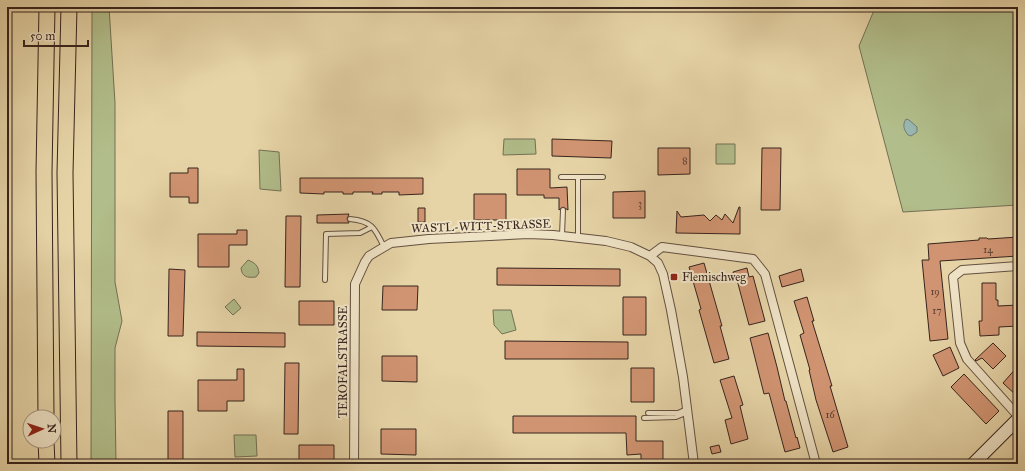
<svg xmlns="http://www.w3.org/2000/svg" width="1025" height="471" font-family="'IM FELL Great Primer',serif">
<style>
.green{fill:#b1bd8a;stroke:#747054}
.water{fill:#99b7b1;stroke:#727c76}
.building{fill:#d19472;stroke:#37241d}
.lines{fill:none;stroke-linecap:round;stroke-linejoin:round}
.lane-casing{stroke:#635040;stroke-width:6}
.street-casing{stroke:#635040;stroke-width:10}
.secondary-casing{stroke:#37241d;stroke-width:14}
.highway-casing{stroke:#37241d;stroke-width:17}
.lane{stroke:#efe3c6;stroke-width:4}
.street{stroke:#efe3c6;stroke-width:8}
.secondary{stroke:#efe3c6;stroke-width:12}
.highway{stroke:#e6d4a7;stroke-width:15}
.poi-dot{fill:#8f2418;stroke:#efe3c6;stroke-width:1.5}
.labels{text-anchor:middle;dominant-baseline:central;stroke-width:4;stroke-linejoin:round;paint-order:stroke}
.number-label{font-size:10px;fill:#5e4032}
.street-label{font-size:12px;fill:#37241d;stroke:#efe3c6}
.poi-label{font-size:12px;fill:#37241d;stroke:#efe3c6;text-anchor:start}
</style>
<rect width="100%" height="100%" fill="#e6d4a7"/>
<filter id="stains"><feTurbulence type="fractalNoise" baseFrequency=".005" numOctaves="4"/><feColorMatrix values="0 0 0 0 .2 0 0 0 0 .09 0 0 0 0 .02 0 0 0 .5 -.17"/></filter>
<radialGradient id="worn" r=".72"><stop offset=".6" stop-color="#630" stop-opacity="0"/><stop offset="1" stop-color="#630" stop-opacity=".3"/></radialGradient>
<path class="green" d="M92,7h17l6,96v179l7,39 -7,27v53l1,63h-25z
M882,7h136v198l-115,7 -44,-166 16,-38z
M504,139h31l1,15 -33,1z
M716,144h19v20h-19z
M259,150l20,2 2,39 -21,-2z
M248,260c7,3 10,5 11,13l-3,4c-9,1 -14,0 -15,-9z
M234,299l7,9 -8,7 -8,-8z
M493,310h18l5,20 -14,4 -8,-9z
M234,435h22l1,21 -22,1z"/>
<path class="water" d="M906,119l3,1 8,7v5l-6,4 -3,-1c-4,-5 -6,-10 -2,-16z"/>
<path class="building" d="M552,139l60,2 -1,17 -59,-2z
M658,148h32v26l-32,1z
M762,148h19l-1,62h-19z
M188,168h10v35h-9v-6h-19v-24h18z
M517,169h33v19l17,-1 1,23 -5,-3 -4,3v-12h-15v-3h-27z
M300,178h123v16l-24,1v-3h-17v2h-10l1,-2h-20v2h-10v-2h-19v2l-24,-1z
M645,191v27h-32v-26z
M474,194h32v26h-32z
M739,207h1v27l-64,-1 1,-22 4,6 23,-2 6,6 6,-6 6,5 3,-6 8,9z
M418,208h7v14h-7z
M349,214l-2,5 2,4h-32v-8z
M286,216h15l-1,71h-15z
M237,230h10v15h-18v22h-31v-33h39z
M1018,237v19l-78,5 8,78 -18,2 -8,-81h7l-1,-16 51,-4v-2h8l1,1z
M704,263l18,63h-2l9,33 -15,4 -15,-53 2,-1 -12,-42z
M497,268l123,1v17l-123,-1z
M747,268l2,9 4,-1 12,45 -16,4 -12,-45h-2l-2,-8z
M169,269l16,1 -2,66h-15z
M801,269l3,12 -22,6 -3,-11z
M982,283h14v17h2v6l20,-1v21l-19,1v8l-19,1 -1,-15h3z
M383,286h35l-1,24h-35z
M623,297h23v38h-23z
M807,297l7,24h-2l20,65h-2l18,61 -15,5 -17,-52 -7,-30h1l-10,-35 4,-2 -10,-32z
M299,301h35v24h-35z
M197,332l88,1v14l-88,-1z
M768,333l9,34 8,34h1l10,37 1,-1 3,11 -15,4 -16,-59 -5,1 -14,-56z
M505,341l123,1v17h-123z
M993,343l13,13 -13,13 -11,-11 -6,3 -1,-1z
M950,347l9,21 -16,8 -10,-21z
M382,356h35v26l-35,-1z
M285,363h14l-1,71h-14z
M1018,366v31l-15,-14z
M631,368h23v34h-23z
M237,369h7v32h-17v10h-29v-31h39z
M964,374l35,37 -13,13 -35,-37z
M734,376l9,29 -3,1 8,33 -17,5 -6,-24 7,-2 -12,-38z
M168,411h15v53h-15z
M513,416h123v25h27v23h-22v-10l-14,1 -1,-22h-113z
M381,429h35v26l-35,-1z
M299,445h35v19h-35z
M719,445l2,7 -9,2 -2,-7z"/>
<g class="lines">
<defs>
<path id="lane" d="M561,177h42
M350,219c22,2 25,9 34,28
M562,235l1,-25
M578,237v-60
M325,280l1,-46 34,-1 12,-6
M648,413h30l9,-4
M644,418l32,-1 12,-5"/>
<path id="street" d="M650,256l12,-9 91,12 12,15 51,190
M1018,266l-56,4 -9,7 7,66 7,16 51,57
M354,464l1,-180 10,-22 4,-6 10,-6 12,-7 38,-4 99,-5 25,1 53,6 25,6 19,9 8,7 5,11 8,36 12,67 11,87"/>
<path id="secondary" d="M973,464l45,-45"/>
<path id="highway" d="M69,7l-4,166 4,291
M46,417l-2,-245 3,-165
M46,441l1,23"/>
</defs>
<use href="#lane" class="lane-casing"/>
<use href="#street" class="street-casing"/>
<use href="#secondary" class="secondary-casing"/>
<use href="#highway" class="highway-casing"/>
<use href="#lane" class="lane"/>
<use href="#street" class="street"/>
<use href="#secondary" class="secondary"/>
<use href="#highway" class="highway"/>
</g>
<rect class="poi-dot" x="670" y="273" width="8" height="8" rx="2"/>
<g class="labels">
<g class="number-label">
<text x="685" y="161">8</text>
<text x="640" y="204">3</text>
<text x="988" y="250">14</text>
<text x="935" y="292">19</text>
<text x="937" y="311">17</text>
<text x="830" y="415">16</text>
</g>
<g class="street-label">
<text transform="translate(481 226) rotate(-2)">WASTL-WITT-STRASSE</text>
<text transform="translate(343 362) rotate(-90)">TEROFALSTRASSE</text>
</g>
<g class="poi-label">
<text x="682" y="277">Flemischweg</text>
</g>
</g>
<rect width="1025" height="471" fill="none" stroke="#e6d4a7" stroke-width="24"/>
<rect x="8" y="8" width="1009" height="455" fill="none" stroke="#37241d" stroke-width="2"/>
<rect x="12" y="12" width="1001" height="447" fill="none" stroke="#37241d"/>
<g transform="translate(42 429) rotate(87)"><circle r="19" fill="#efe3c6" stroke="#a59782"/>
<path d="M0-3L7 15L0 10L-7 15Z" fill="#8f2418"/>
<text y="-6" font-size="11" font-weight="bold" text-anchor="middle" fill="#37241d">N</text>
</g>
<path d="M24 40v6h64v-6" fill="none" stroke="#37241d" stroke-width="2"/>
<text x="30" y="40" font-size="12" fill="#37241d" stroke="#efe3c6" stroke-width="3" paint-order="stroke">50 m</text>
<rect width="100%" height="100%" filter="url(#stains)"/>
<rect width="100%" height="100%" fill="url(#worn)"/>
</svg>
